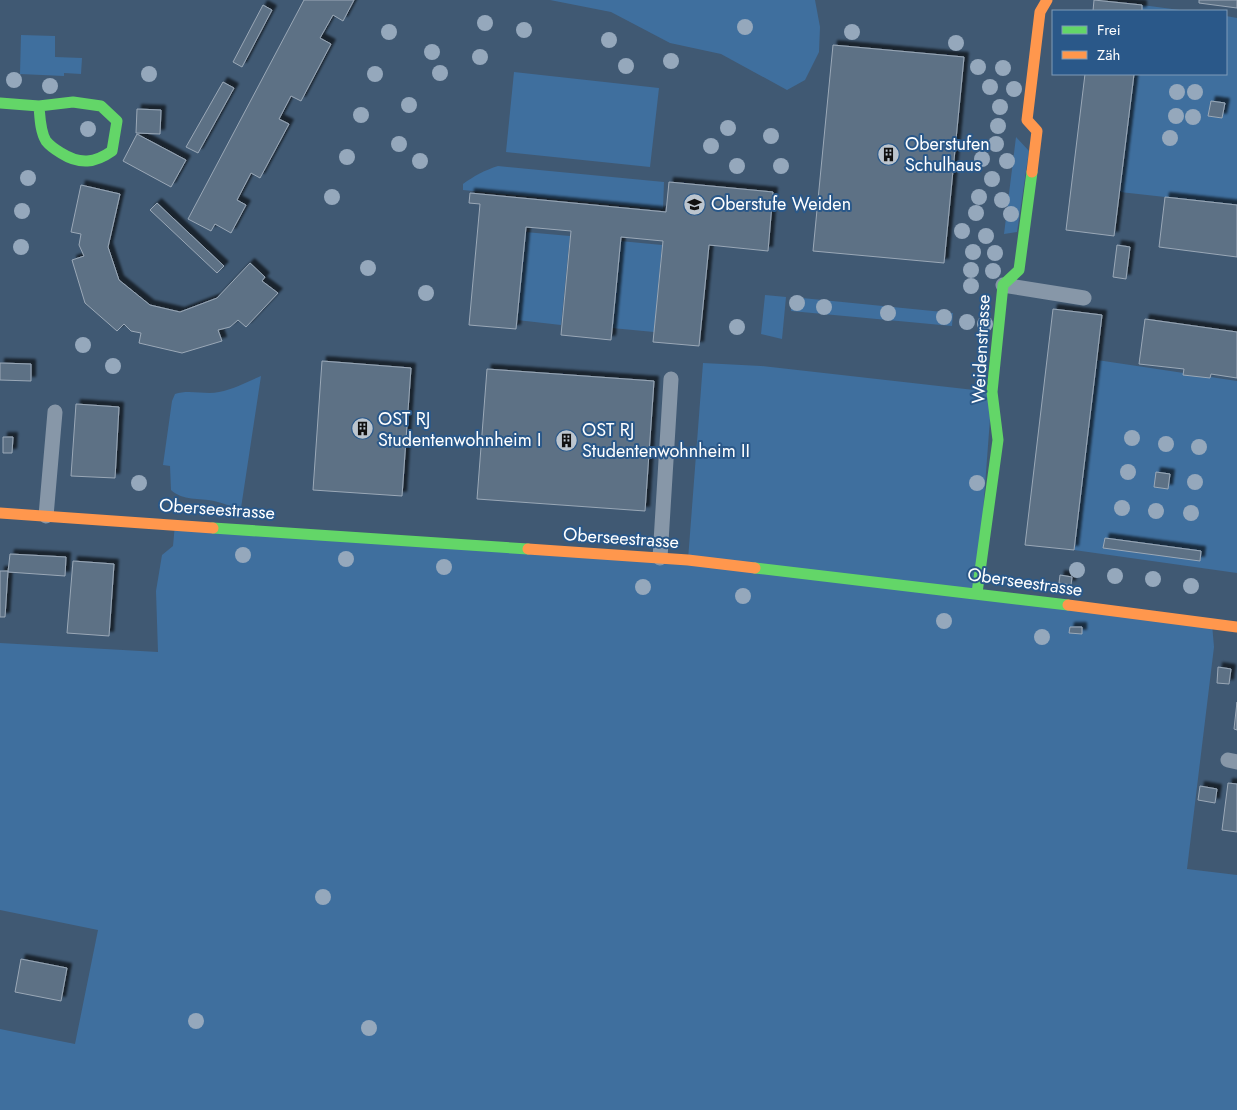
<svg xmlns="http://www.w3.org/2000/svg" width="1237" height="1110" font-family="Jost,sans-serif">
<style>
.green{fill:#3f6f9e}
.building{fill:#5d7185;stroke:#9aa8b7;filter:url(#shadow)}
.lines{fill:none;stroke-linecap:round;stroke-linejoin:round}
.lane{stroke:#8797a8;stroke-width:15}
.fast{stroke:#63d668;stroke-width:11}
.slow{stroke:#ff974d;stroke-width:11}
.tree{fill:#95a8bc}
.labels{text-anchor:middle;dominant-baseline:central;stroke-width:4;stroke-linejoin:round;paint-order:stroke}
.poi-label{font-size:18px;fill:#fff;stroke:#2a5889;text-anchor:start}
.street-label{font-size:18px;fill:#fff;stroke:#2a5889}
</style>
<defs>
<filter id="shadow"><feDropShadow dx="4.5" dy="-4.5" stdDeviation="1" flood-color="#0009"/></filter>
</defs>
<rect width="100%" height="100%" fill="#405973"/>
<path class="green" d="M550,0h265l5,27 -1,25 -14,28 -18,10 -66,-36 -51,-11 -59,-31z
M1142,5l45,6h-45z
M1226,16l11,2v187l-117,-13 14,-118h92z
M21,35l34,1v21l27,1 -1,16 -17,-1v3l-44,-2z
M514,72l145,16 -9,79 -144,-15z
M1016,137l13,14 -12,81 -13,2z
M498,166l166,16 -1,27 -200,-19v-6c11,-8 22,-14 35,-18z
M525,232l45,4 -9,89 -44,-5z
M620,241l42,4 -8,87 -42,-4z
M765,295l21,2 -4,42 -21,-5z
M792,297l161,16 -1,13 -161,-15z
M1097,360l140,21v192l-163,-23z
M703,363l58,3 231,26 -15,201 235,31 2,23 -27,222 50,6v235h-1237v-81l75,15 23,-114 -98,-20v-267l158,9 -2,-61 6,-36 11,-9 2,-22 513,36z
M261,376l-20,132c-9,-1 -18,-5 -27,-7 -15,-3 -31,0 -43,-11l-1,-24 -7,-1 9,-64 3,-7c14,-5 30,1 44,-2 15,-3 28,-10 42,-16z"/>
<path class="building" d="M304,0h50l-11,21 -10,-6 -13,23 11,6 -30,57 -10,-5 -12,23 10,5 -29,54 -9,-5 -14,27 9,5 -15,28 -16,-9 -4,7 -23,-12z
M1094,0l48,5v6h-49z
M1199,0h38v8l-38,-5z
M263,5l9,5 -30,57 -9,-5z
M833,45l131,12 -20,206 -131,-12z
M1085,74h49l-20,162 -48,-6z
M223,82l11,6 -36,65 -12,-6z
M1211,101l14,2 -3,15 -14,-2z
M137,109l24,1 -1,24 -24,-1z
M137,134l49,26 -15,27 -48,-26z
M669,182l104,10 -5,59 -59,-6 -10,101 -46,-4 10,-101 -42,-4 -10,103 -50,-5 10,-104 -45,-4 -10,102 -47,-4 11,-121 -11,-1 1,-10 196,19z
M81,185l39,9 -12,53 11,33 31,25 30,7 37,-14 33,-35 15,14 -3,4 16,12 -32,34 -8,-7 -8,7 -12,3 4,11 -40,12 -43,-10 2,-10 -10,-2 -7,-7 -7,7 -32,-28 -13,-43 12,-4 -5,-11 2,-11 -10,-2z
M1165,197l72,8v52l-78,-10z
M157,203l67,63 -7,7 -67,-63z
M1117,245l13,2 -4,32 -13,-2z
M1053,309l49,6 -28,235 -49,-5z
M1145,319l92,13v46l-26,-4 -1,4 -27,-3 1,-6 -45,-5z
M322,361l89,7 -9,128 -89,-6z
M0,363l31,1v17l-31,-1z
M487,369l167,12 -9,130 -168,-12z
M76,404l43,3 -4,71 -44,-2z
M3,437h10l-1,16h-9z
M1156,472l14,2 -2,15 -14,-2z
M1105,538l96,13 -1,10 -97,-13z
M10,554l56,3 -1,19 -57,-4z
M73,561l41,3 -5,72 -42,-3z
M0,571h8l-3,46h-5z
M1060,575l12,2 -1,8 -12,-2z
M1070,627h12v7l-13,-1z
M1218,667l13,2 -2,15 -12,-1z
M1237,702v28l-3,-1z
M1228,783l9,1v48l-15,-2z
M1200,786l17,3 -2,14 -17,-3z
M21,959l46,9 -6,33 -46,-9z"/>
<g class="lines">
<path class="lane" d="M1003,285l81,13
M46,516l9,-104
M660,558l11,-179
M1228,760l9,2"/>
<path class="fast" d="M0,103l39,3 34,-4 28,4 16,15 -5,30c-17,12 -32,14 -51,2 -5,-3 -11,-7 -15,-12 -6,-10 -6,-24 -7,-35
M213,528l315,21
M755,568l313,37
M977,593l21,-153 -6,-48 11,-107 16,-15 13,-98"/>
<path class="slow" d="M1032,172l5,-41 -10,-11 13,-108 7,-12
M0,513l213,15
M528,549l160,11 67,8
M1068,605l169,22"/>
</g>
<g class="tree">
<circle cx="485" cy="23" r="8"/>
<circle cx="745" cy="27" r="8"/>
<circle cx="524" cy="30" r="8"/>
<circle cx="389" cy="32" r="8"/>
<circle cx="852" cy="32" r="8"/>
<circle cx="609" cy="40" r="8"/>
<circle cx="956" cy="43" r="8"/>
<circle cx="432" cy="52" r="8"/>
<circle cx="480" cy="57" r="8"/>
<circle cx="671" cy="61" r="8"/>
<circle cx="626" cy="66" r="8"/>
<circle cx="978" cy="67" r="8"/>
<circle cx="1003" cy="68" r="8"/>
<circle cx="440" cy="73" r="8"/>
<circle cx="149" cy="74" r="8"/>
<circle cx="375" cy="74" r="8"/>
<circle cx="14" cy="80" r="8"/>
<circle cx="50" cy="86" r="8"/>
<circle cx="990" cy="87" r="8"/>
<circle cx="1014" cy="89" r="8"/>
<circle cx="1177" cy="92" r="8"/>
<circle cx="1195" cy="92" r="8"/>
<circle cx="409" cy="105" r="8"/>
<circle cx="1000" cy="107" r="8"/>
<circle cx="361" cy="115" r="8"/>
<circle cx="1176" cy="116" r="8"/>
<circle cx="1193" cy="117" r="8"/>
<circle cx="998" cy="126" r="8"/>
<circle cx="728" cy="128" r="8"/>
<circle cx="88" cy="129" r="8"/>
<circle cx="771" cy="136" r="8"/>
<circle cx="1170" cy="138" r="8"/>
<circle cx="399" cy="144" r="8"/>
<circle cx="996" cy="144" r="8"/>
<circle cx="711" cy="146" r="8"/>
<circle cx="347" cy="157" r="8"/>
<circle cx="982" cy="159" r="8"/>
<circle cx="420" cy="161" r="8"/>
<circle cx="1007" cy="161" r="8"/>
<circle cx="737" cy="166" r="8"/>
<circle cx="781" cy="166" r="8"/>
<circle cx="28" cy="178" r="8"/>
<circle cx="992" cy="179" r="8"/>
<circle cx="332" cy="197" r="8"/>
<circle cx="979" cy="197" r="8"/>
<circle cx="1002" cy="200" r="8"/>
<circle cx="22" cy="211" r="8"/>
<circle cx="976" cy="213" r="8"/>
<circle cx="1011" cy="214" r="8"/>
<circle cx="962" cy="231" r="8"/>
<circle cx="986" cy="236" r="8"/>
<circle cx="21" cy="247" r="8"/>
<circle cx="973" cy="252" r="8"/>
<circle cx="995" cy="253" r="8"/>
<circle cx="368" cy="268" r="8"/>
<circle cx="971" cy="270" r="8"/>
<circle cx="993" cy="271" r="8"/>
<circle cx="971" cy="286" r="8"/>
<circle cx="426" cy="293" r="8"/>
<circle cx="797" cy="303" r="8"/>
<circle cx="824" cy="307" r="8"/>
<circle cx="888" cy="313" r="8"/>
<circle cx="944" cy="317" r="8"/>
<circle cx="967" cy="322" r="8"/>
<circle cx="985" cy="324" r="8"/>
<circle cx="737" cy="327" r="8"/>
<circle cx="83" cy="345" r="8"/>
<circle cx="113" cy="366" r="8"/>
<circle cx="1132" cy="438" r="8"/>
<circle cx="1166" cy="444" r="8"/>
<circle cx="1199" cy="447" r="8"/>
<circle cx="1128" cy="472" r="8"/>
<circle cx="1195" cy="482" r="8"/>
<circle cx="139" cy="483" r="8"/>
<circle cx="977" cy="483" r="8"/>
<circle cx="1122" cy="508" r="8"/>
<circle cx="1156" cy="511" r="8"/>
<circle cx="1191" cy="513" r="8"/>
<circle cx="243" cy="555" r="8"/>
<circle cx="346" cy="559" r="8"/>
<circle cx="444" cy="567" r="8"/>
<circle cx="1077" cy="570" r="8"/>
<circle cx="1115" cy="576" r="8"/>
<circle cx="1153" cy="579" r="8"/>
<circle cx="1191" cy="586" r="8"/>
<circle cx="643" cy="587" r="8"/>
<circle cx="743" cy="596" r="8"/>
<circle cx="944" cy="621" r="8"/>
<circle cx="1042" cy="637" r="8"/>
<circle cx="323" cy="897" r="8"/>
<circle cx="196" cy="1021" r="8"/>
<circle cx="369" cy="1028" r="8"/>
</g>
<defs>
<symbol id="building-disc" viewBox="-11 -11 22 22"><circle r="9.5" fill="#bcc5ce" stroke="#2a5889"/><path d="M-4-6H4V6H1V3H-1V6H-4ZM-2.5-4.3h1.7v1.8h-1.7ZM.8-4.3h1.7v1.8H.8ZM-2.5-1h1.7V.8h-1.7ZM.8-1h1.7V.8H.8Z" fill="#111"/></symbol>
<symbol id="school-disc" viewBox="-11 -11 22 22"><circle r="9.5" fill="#bcc5ce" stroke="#2a5889"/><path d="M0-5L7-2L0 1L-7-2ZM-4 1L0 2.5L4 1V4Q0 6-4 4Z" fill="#111"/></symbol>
</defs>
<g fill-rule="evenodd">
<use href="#building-disc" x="876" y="142" width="25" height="25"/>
<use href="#school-disc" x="682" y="192" width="25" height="25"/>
<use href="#building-disc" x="350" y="416" width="25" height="25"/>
<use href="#building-disc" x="554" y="428" width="25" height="25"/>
</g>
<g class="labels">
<g class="poi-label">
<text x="905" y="144">Oberstufen<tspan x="905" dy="21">Schulhaus</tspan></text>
<text x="711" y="204">Oberstufe Weiden</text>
<text x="378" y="419">OST RJ<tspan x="378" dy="21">Studentenwohnheim I</tspan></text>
<text x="582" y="430">OST RJ<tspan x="582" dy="21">Studentenwohnheim II</tspan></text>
</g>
<g class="street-label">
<text transform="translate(981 349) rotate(-87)">Weidenstrasse</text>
<text transform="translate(217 509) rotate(4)">Oberseestrasse</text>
<text transform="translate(621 538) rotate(4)">Oberseestrasse</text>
<text transform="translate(1025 582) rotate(8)">Oberseestrasse</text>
</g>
</g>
<rect x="1052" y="10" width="175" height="65" fill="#2a5889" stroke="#7f9bb8"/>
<rect x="1062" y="26" width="25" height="8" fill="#63d668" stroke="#7f9bb8"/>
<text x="1097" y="35" font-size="15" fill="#ffffff">Frei</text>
<rect x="1062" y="51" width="25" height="8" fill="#ff974d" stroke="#7f9bb8"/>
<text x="1097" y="60" font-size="15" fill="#ffffff">Zäh</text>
</svg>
